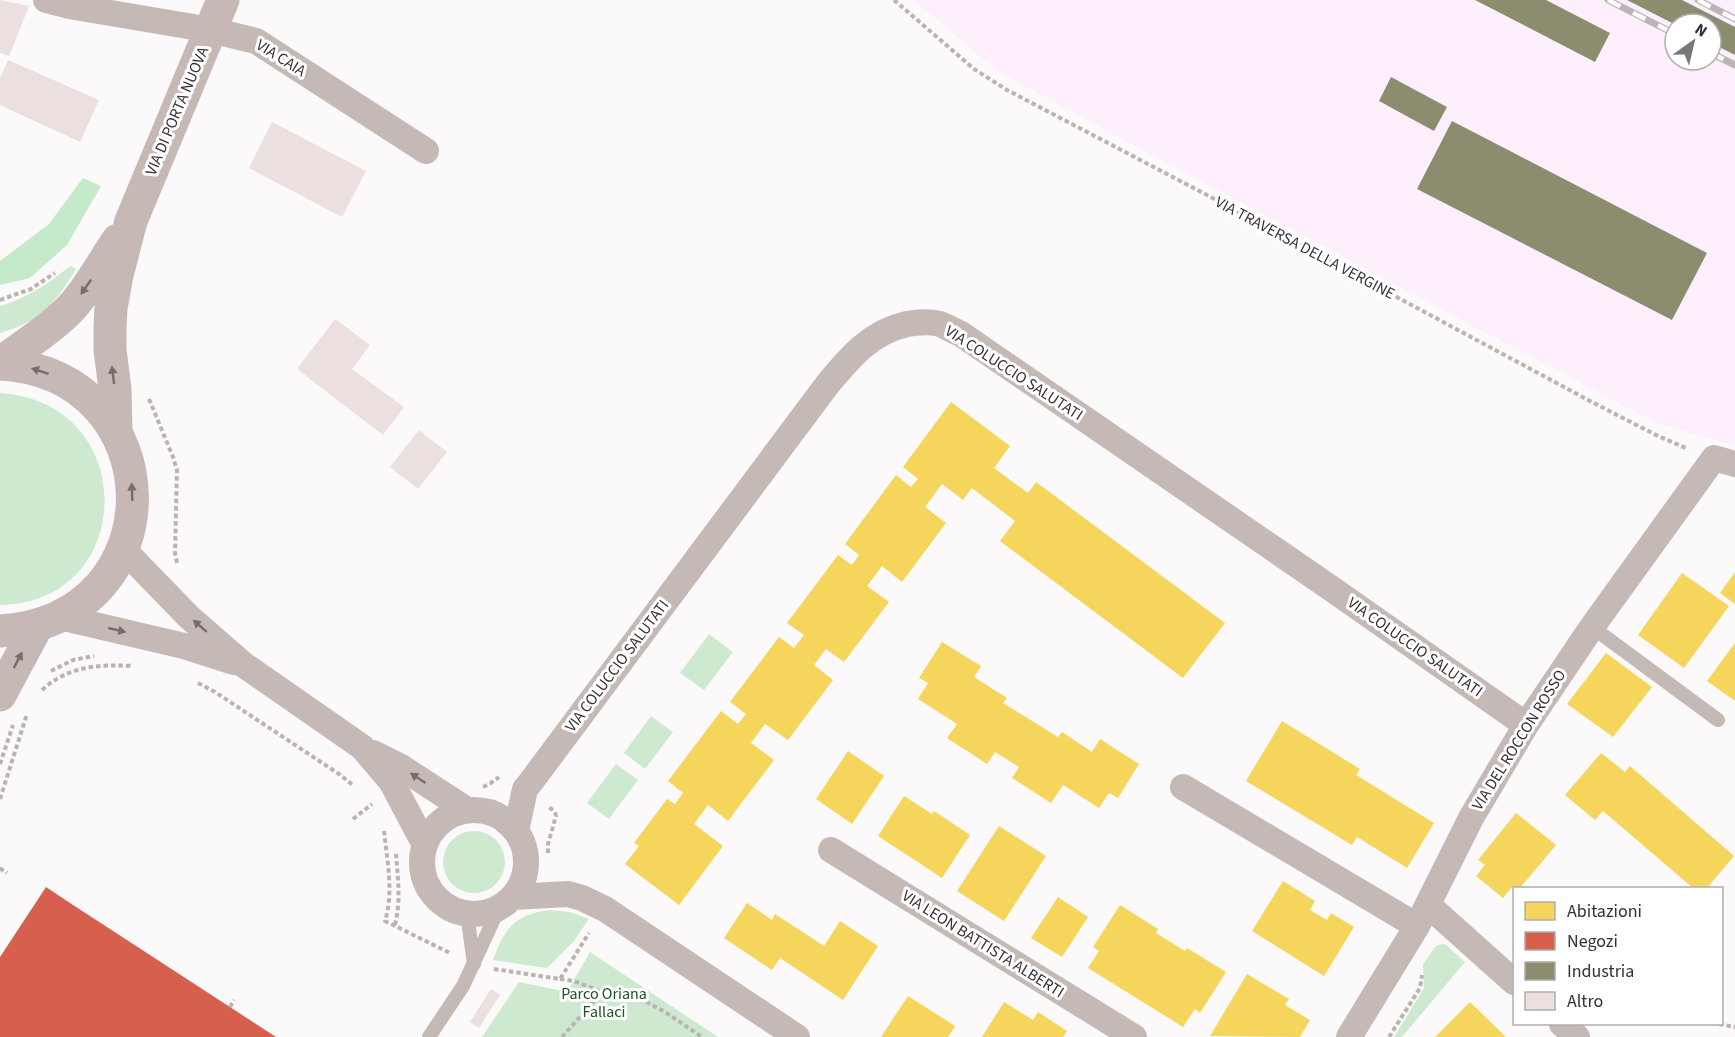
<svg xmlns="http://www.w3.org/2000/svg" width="1735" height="1037" font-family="'Source Sans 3',sans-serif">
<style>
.built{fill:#fdf0fc;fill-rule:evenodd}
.green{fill:#cdead1}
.forest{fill:#c4eaca}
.homes{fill:#f6d55c}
.shops{fill:#d6604d}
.industry{fill:#8c8c6e}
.building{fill:#ebdfdf}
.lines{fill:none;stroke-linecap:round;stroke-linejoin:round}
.path{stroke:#bbb3b2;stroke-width:4;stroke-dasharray:4.5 3;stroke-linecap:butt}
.lane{stroke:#c5b9b6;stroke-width:14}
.street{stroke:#c5b9b6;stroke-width:26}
.secondary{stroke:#c5b8b5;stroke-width:33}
.rail-casing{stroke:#bbb5b5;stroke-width:7}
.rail{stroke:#fff;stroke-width:4.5;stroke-dasharray:14;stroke-linecap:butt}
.oneway{fill:#766d6f}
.oneway2{fill:#766d70}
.labels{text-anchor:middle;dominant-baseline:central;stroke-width:6;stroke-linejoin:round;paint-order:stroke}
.street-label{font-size:16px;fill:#362f36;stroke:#fff}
.park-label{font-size:16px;fill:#1d4f29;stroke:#fff}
</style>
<rect width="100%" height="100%" fill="#fcf9fb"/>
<path class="built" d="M914,0h821v446l-81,-24 -534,-284 -124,-68zM1675,24h36v36h-36z"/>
<path class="green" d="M70,266l6,3c-21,35 -35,52 -76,64v-27c27,-8 48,-22 70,-40z
M0,393c142,9 137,211 0,212z
M709,634l24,18 -29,38 -24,-17z
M651,716l22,16 -28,37 -21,-16z
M616,764l22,16 -29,39 -22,-16z
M443 862a31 31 0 1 1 62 0a31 31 0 1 1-62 0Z
M550,910l20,2 19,7 -15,22 -27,27 -54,-8c11,-31 22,-46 57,-50z
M1445,944l20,18 -63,75h-8l30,-49 -1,-24 12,-17 3,-2z
M590,952l128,85h-236l37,-55 48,10z"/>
<path class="forest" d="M83,178l18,8 -34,59 -37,33 -30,7v-24l49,-37z"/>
<path class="homes" d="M951,402l59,44 -16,22 34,25 8,-11 189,141 -42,55 -183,-137 15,-20 -43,-33 -9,12 -21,-16 -17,23 21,16 -44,59 -20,-16 -15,20 22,16 -45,60 -18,-13 -12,16 19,15 -45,60 -23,-16 -14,19 23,17 -46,61 -20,-16 -14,19 29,22 -44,59 -54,-41 14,-18 -5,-3 33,-44 8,5 8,-11 -15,-12 53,-70 17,13 8,-10 -16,-12 49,-65 15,11 10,-13 -17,-12 51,-68 14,10 7,-10 -14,-11 51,-69 15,12 7,-8 -15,-12z
M1735,572v32l-15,-11z
M1682,573l47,33 -45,62 -46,-33z
M942,642l39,24 -7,11 33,21 -4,5 55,34 4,-5 30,20 8,-13 39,25 -21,34 -9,-5 -10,15 -36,-23 -12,18 -39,-25 7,-11 -24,-15 -8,12 -40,-26 10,-14 -39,-25 10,-16 -9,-5z
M1735,643v58l-28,-20z
M1606,653l46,34 -39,50 -46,-33z
M1282,721l78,48 -4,6 78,48 -27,45 -50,-31 -5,8 -106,-64z
M848,751l36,25 -32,48 -36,-25z
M1601,753l24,19 5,-6 104,90 -27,32h-14l-90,-77 -8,9 -30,-25z
M904,796l28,18 2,-3 36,24 -28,43 -64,-42z
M1516,813l40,32 -36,43 -8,-1 -9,11 -27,-22 9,-11 -7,-5z
M999,826l47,30 -42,65 -47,-30z
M1283,881l32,20 -5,9 17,10 4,-7 23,14 -30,49 -72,-45z
M1058,897l30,20 -26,40 -31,-19z
M747,903l25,17 3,-6 49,32 16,-25 38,25 -35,54 -63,-42 -8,12 -48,-32z
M1120,905l38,24 -2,4 29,18 2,-3 39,24 -26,41 -5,-4 -12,18 -95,-59 11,-17 -6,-4z
M1247,974l42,25 -4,6 25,15 -10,17 -90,-1z
M908,996l47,30 -7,11h-67z
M1004,1002l29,18 5,-8 29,19 -4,6h-81z
M1470,1002l36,35h-71z"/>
<path class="shops" d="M46,887l24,16 206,134h-276v-80z"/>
<path class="industry" d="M1475,0h71l64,33 -15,29z
M1627,0h55l53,27v28l-24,-12v-19h-37z
M1391,77l56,30 -13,24 -55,-30z
M1452,121l255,132 -35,67 -255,-131z"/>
<path class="building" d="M0,0l29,6 -20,50 -9,-3z
M8,60l91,40 -19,42 -80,-37v-27z
M272,122l94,49 -24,46 -93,-49z
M335,319l35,26 -18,24 52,38 -21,28 -86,-66z
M419,430l28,22 -29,37 -28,-22z
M491,989l9,6 -21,33 -9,-6z"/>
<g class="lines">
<path class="path" d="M894,0l80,69 33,21 200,105 383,206 66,34 32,14
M0,300l31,-11 24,-16
M149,399l24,58 4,13 -2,83 2,10
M51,671l22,-11 21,-4
M198,683l17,9 124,82 15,12
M42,690c26,-24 57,-26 91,-24
M0,764l13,-39
M483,787l8,-4 8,-6
M0,799l27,-85
M353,819l19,-15
M384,831c3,29 10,61 1,90l65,32
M548,853v-9l8,-28 -1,-4 -6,-5
M0,870l1,-1 6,4
M395,925c6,-26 3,-44 1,-71
M494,969l66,10 29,-46
M560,979l14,2 28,11 18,1 21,6 24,13 37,25
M230,1007l4,-7
M1719,1024l16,3
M562,1037l40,-45
M1389,1037l31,-49 2,-13"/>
<path class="lane" d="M1592,627l126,93
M467,914l7,50
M429,1037l34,-51 36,-78"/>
<path class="street" d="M46,0l23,6 142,24 45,11 170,110
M123,549l66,68 55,48 118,82 29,34 34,64
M60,617l124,29 50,16
M373,753l28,14 66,43
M1183,787l234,139
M422 862a52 52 0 1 1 104 0a52 52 0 1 1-104 0Z
M516,831l9,-42 5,-6 297,-398c23,-28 44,-53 80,-61 11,-2 22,-3 33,0 7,3 14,7 21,10l371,255 194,136
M831,850l303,187
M513,897l55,-3 14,4 23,11 192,128
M1428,905l86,77
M1562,1024l15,13
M1349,1037l68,-111 54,-108 55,-93 66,-98 122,-169 21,6"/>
<path class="secondary" d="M0,364c174,9 179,256 0,267
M0,364c23,-19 49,-33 70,-55 19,-20 32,-46 48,-69
M116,433l-1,-44 -5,-39v-23l1,-19 6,-33 14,-54 92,-221
M0,695l37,-69"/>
<defs>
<path id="rail" d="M1608,0l67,34
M1698,0l37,19
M1711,53l24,12"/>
</defs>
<use href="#rail" class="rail-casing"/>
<use href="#rail" class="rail"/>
</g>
<defs><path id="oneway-solid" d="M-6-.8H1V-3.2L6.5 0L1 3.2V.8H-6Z" transform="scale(1.5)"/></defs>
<g class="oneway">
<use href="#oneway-solid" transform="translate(86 287) rotate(125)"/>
<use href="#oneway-solid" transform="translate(40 371) rotate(-162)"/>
<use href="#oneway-solid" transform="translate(113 375) rotate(-97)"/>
<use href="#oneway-solid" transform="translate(132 492) rotate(-92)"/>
<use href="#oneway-solid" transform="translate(18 660) rotate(-62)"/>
</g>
<g class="oneway2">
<use href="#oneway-solid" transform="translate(200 626) rotate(-139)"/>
<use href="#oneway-solid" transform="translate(117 630) rotate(13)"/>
<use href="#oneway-solid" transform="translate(418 778) rotate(-147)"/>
</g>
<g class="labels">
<g class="street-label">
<text transform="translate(281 58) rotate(32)">VIA CAIA</text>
<text transform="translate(177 111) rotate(-67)">VIA DI PORTA NUOVA</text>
<text transform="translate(1305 248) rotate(28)">VIA TRAVERSA DELLA VERGINE</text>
<text transform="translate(1014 373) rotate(33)">VIA COLUCCIO SALUTATI</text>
<text transform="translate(1415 647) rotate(35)">VIA COLUCCIO SALUTATI</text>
<text transform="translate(617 666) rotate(-53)">VIA COLUCCIO SALUTATI</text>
<text transform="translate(1519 740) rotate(-58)">VIA DEL ROCCON ROSSO</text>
<text transform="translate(983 944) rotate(32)">VIA LEON BATTISTA ALBERTI</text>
</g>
<g class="park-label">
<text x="604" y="994">Parco Oriana<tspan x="604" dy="18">Fallaci</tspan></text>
</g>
</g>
<rect x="1513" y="887" width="210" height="138" fill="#ffffff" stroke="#afacaf" stroke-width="1.5"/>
<rect x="1525" y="902" width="30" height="18" fill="#f6d55c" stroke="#afacaf" stroke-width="1.5"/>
<text x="1567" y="917" font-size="18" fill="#362f36">Abitazioni</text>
<rect x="1525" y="932" width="30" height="18" fill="#d6604d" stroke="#afacaf" stroke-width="1.5"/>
<text x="1567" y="947" font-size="18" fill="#362f36">Negozi</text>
<rect x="1525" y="962" width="30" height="18" fill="#8c8c6e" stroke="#afacaf" stroke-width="1.5"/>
<text x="1567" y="977" font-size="18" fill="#362f36">Industria</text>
<rect x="1525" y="992" width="30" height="18" fill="#ebdfdf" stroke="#afacaf" stroke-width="1.5"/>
<text x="1567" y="1007" font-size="18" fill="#362f36">Altro</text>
<g transform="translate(1693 42) rotate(34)"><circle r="28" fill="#ffffff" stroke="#afacaf" stroke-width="1.5"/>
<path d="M0-4.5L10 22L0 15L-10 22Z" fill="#7b767b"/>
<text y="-9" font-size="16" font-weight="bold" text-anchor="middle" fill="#362f36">N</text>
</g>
</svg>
